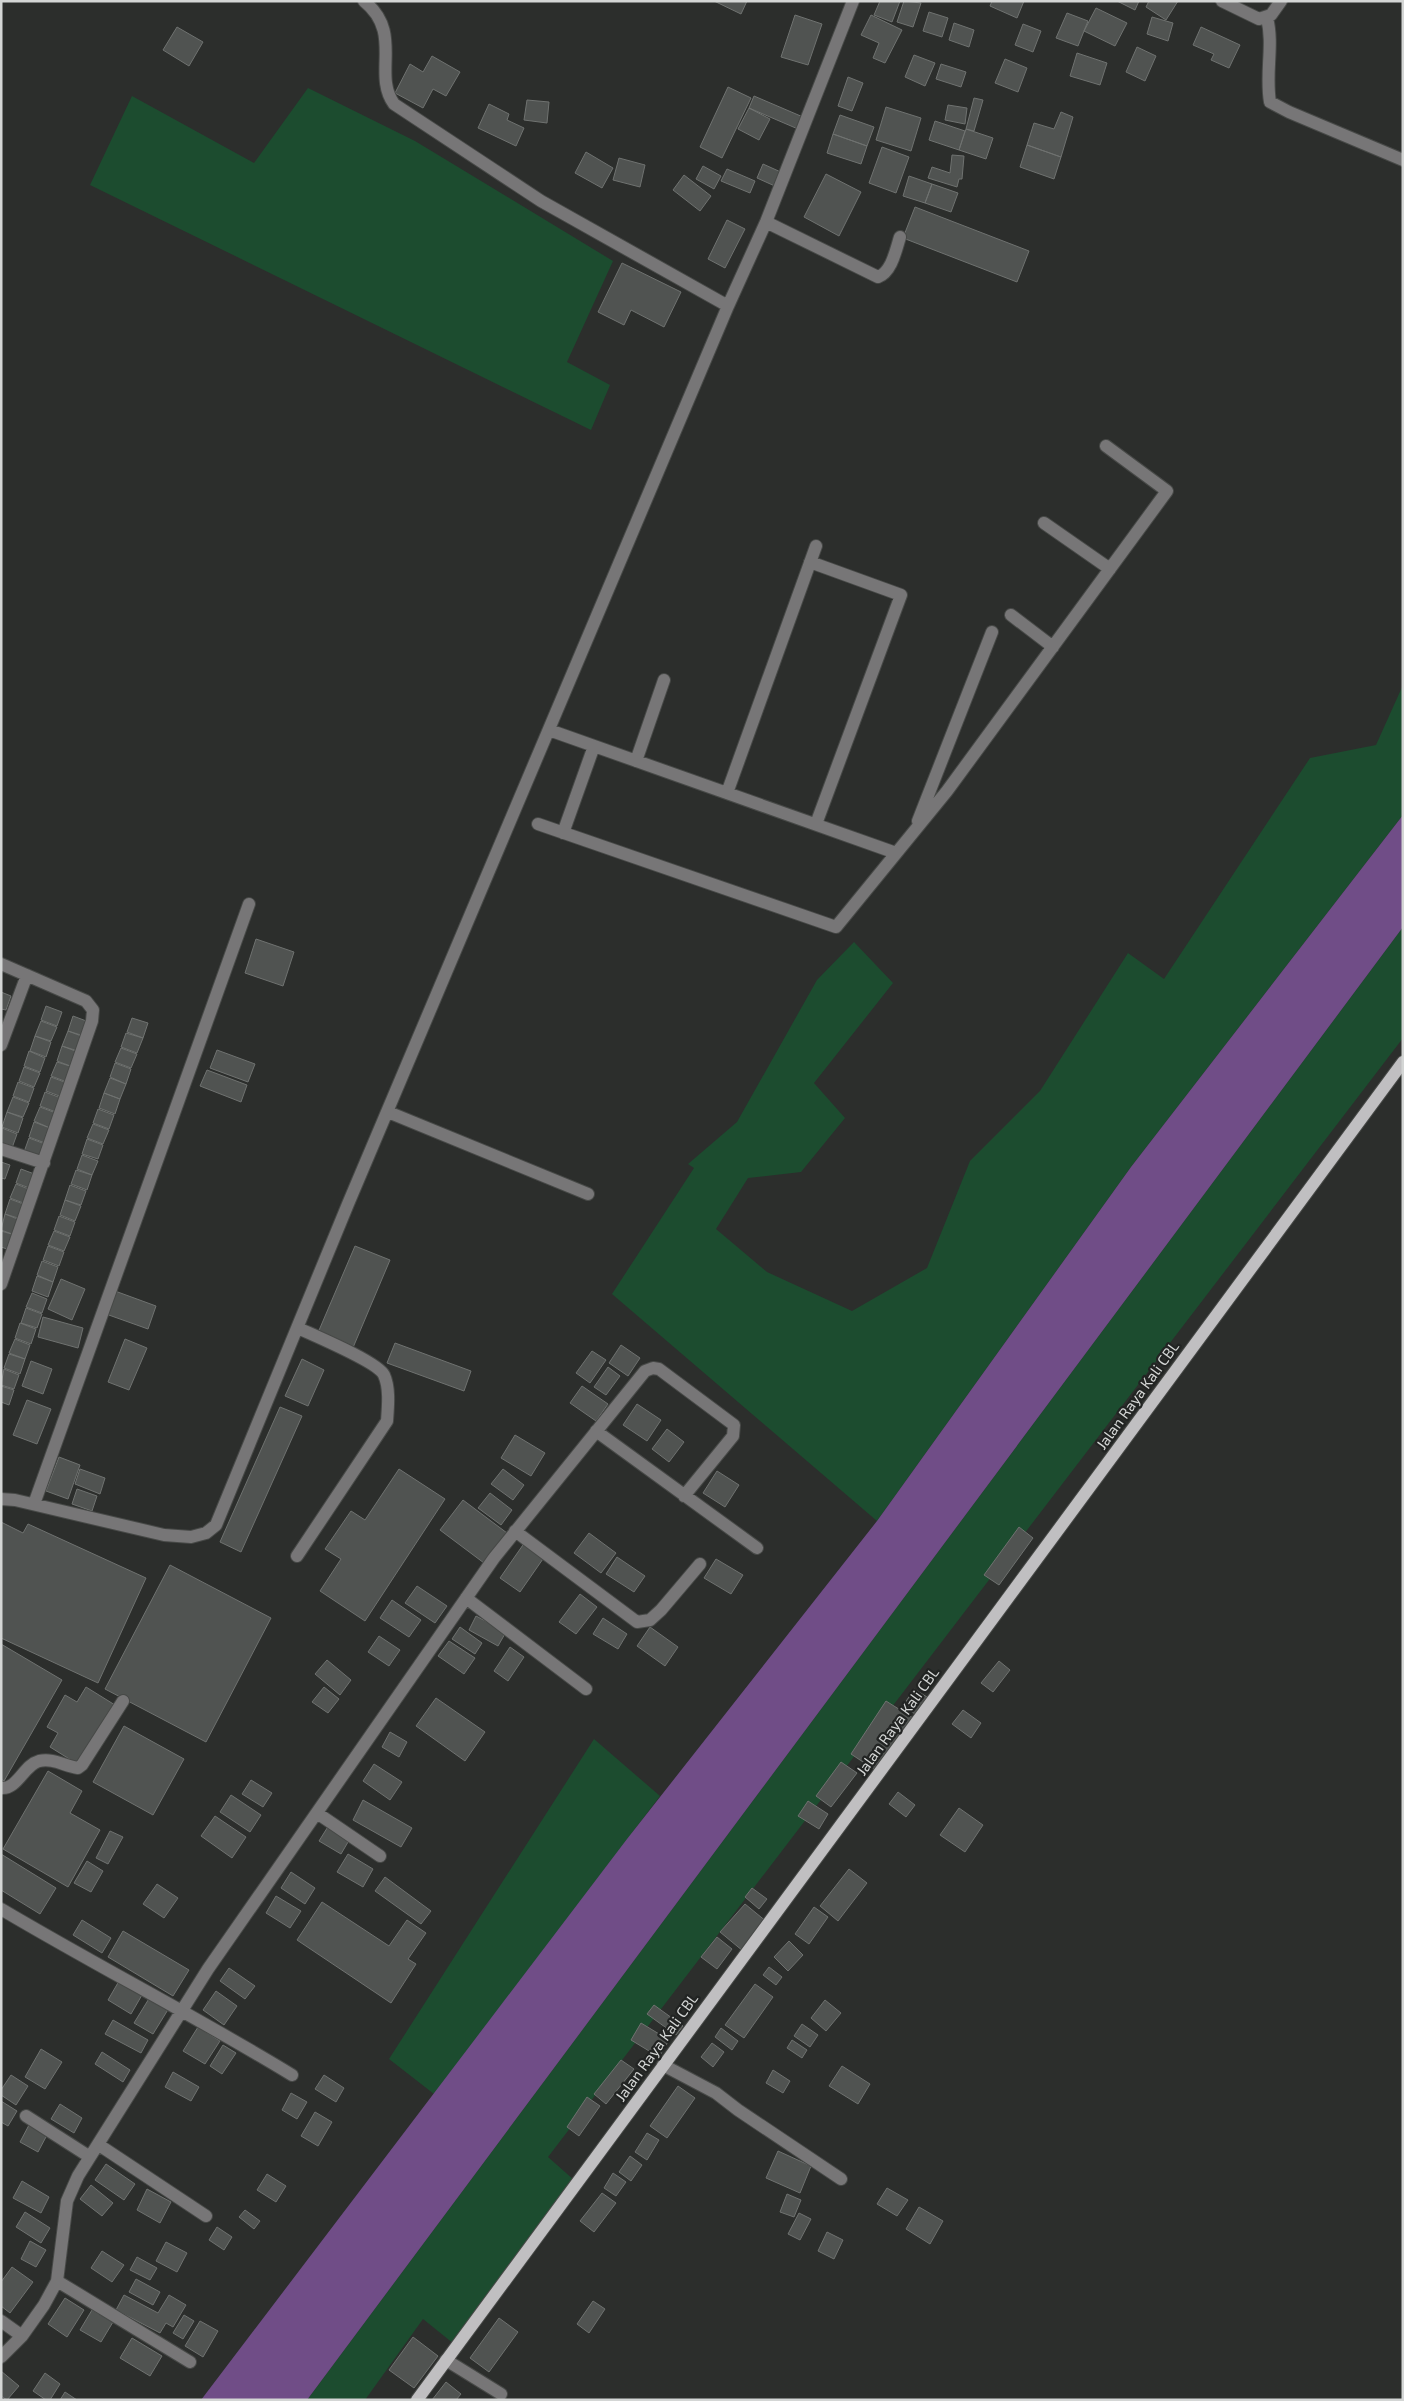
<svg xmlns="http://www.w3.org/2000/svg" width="1404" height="2401" font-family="'Exo 2',sans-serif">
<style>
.green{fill:#1c4c2f}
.water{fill:#704d87}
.building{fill:#505351;stroke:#6f7270}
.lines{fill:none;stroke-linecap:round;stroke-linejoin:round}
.minor-casing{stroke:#474947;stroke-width:14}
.major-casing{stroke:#474947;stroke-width:14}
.minor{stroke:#777677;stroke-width:12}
.major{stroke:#c0bfc1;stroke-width:12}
.labels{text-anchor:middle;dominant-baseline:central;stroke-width:4.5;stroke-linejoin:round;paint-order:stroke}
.street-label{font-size:15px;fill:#d4d6d5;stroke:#222423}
</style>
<rect width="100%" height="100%" fill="#2c2e2c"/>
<path class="green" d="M308,88l107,53 198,120 -46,101 43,23 -19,45 -501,-245 42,-89 122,67z
M1403,685v130l-272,352 -254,354 -265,-227 82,-126 -6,-4 49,-42 80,-142 37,-38 39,41 -79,100 31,35 -44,54 -53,6 -32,51 51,43 85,39 75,-43 43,-107 70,-70 88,-138 36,26 146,-221 66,-13z
M1403,927v111l-855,1119 26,23 -115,168 -36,-29 -58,81h-58z
M594,1739l66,57 -226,298 -45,-35z"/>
<path class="water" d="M1403,815v112l-1096,1473h-106l426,-561 250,-318 254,-354z"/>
<path class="building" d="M714,1h33l-6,13z
M880,1h20l-8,21 -18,-7z
M904,1l17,2 -8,24 -16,-5z
M992,1h32l-7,17 -27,-12z
M1117,1h22l-4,9z
M1149,1h29l-12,19 -20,-13z
M1096,8l31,15 -12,23 -31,-15z
M929,12l19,6 -6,19 -19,-6z
M1067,13l21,8 -10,25 -22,-8z
M795,15l27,9 -14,41 -27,-8z
M871,15l31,15 -17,33 -12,-5 6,-15 -18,-8z
M1152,17l21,6 -5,18 -21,-7z
M954,23l20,7 -5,17 -20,-7z
M1023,24l18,7 -8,21 -18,-7z
M177,27l26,15 -14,24 -26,-16z
M1201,27l39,18 -11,23 -18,-8 3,-6 -21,-9z
M1137,47l19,9 -11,25 -19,-9z
M1077,53l30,10 -7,22 -30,-9z
M914,55l21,8 -10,23 -20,-9z
M432,56l28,16 -14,24 -13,-7 -10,19 -28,-15 15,-29 13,8z
M1005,59l22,9 -9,24 -23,-9z
M941,64l25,8 -5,15 -25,-8z
M848,77l15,6 -11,28 -14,-5z
M728,87l23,11 -29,60 -22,-11z
M754,96l49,21 -5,12 -49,-21z
M974,98l9,2 -9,31 -8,-2z
M527,100l22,2 -2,21 -23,-3z
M489,104l20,10 -2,6 17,8 -8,18 -38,-18z
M948,105l19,3 -2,16 -20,-4z
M886,107l35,11 -10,33 -35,-11z
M749,108l21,11 -11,21 -21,-11z
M1061,112l12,5 -12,40 -34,-12 7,-22 20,6z
M840,115l34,12 -7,19 -34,-12z
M935,121l30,10 -6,19 -30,-10z
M966,129l27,9 -7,21 -27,-9z
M833,134l34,12 -6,18 -34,-11z
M1027,145l34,12 -7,22 -34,-12z
M882,147l27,10 -13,36 -27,-10z
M586,152l27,16 -11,20 -27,-15z
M952,155l12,1 -2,23h-3l-2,8 -29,-9 4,-11 18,6z
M619,158l26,7 -5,22 -27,-7z
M763,164l20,9 -6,14 -20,-9z
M703,166l18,10 -7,13 -18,-10z
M727,169l28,12 -5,12 -29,-12z
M826,174l35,18 -22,44 -35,-19z
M684,175l27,21 -11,15 -27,-21z
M909,176l23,8 -7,19 -22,-7z
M932,184l26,9 -7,19 -26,-9z
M915,207l114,44 -12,31 -114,-44z
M727,220l18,9 -20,39 -17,-9z
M622,263l59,29 -17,35 -33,-17 -7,15 -26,-13z
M256,939l38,13 -11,34 -38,-13z
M1,992l10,4 -5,14 -5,-1z
M46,1006l16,6 -5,14 -16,-6z
M73,1016l16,6 -5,14 -16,-5z
M132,1018l16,5 -5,15 -16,-6z
M41,1021l16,6 -6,14 -16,-5z
M68,1031l16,6 -6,14 -16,-5z
M126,1033l17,5 -6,15 -16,-6z
M35,1036l16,6 -5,15 -16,-6z
M62,1046l16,6 -5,15 -16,-6z
M121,1048l16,6 -6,14 -16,-6z
M217,1050l38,14 -7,18 -38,-14z
M29,1051l16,7 -5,14 -16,-6z
M57,1062l16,5 -6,15 -16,-6z
M115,1063l16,6 -5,15 -16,-7z
M24,1067l16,6 -6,14 -15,-6z
M207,1070l40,15 -6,17 -41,-16z
M51,1077l16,6 -5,14 -16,-6z
M110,1078l16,6 -6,15 -16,-6z
M18,1082l16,6 -5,14 -16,-6z
M45,1092l16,6 -5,14 -16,-6z
M104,1093l16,6 -5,15 -16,-6z
M13,1097l16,6 -6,14 -16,-5z
M40,1107l16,6 -6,15 -16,-7z
M98,1109l16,6 -5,14 -16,-6z
M7,1112l16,6 -5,15 -16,-6z
M34,1122l16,6 -5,15 -16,-6z
M93,1124l16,6 -6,14 -16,-6z
M2,1128l15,6 -5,14 -11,-4z
M29,1138l16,6 -6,14 -15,-6z
M87,1139l16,6 -5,14 -16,-5z
M82,1155l16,6 -6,14 -15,-6z
M1,1162l9,3 -5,14 -4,-1z
M21,1169l16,6 -5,14 -16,-6z
M76,1170l16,5 -5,15 -16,-6z
M16,1184l15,6 -5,14 -16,-6z
M70,1185l16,6 -5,14 -16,-5z
M10,1199l16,6 -5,14 -16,-5z
M65,1200l16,6 -6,15 -15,-6z
M5,1214l15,6 -5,15 -14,-5z
M59,1216l16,6 -5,14 -16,-6z
M1,1231l14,4 -5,15 -9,-3z
M54,1231l16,6 -6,14 -16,-6z
M48,1246l16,6 -5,14 -16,-6z
M355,1246l35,14 -38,90 -35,-15z
M42,1261l16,6 -5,15 -16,-7z
M37,1276l16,6 -5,15 -16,-6z
M61,1279l24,10 -13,31 -24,-11z
M115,1291l41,15 -8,23 -42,-15z
M32,1293l15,6 -5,14 -16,-6z
M26,1308l16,6 -5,14 -16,-5z
M43,1317l40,11 -5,20 -40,-11z
M20,1323l16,6 -5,15 -16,-6z
M15,1339l15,6 -5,14 -16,-6z
M125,1339l22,9 -18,42 -21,-8z
M395,1343l76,28 -7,20 -77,-28z
M621,1345l19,13 -12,18 -19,-13z
M592,1351l14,9 -16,23 -14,-10z
M9,1354l16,5 -5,15 -16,-6z
M302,1359l22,11 -16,36 -23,-10z
M31,1361l21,8 -9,25 -21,-8z
M608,1367l12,9 -14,19 -12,-8z
M4,1369l15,6 -5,14 -13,-4z
M1,1386l13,4 -5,15 -8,-3z
M582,1386l26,18 -12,17 -26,-18z
M27,1400l24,9 -14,35 -24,-9z
M637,1404l24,16 -14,21 -24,-16z
M280,1407l22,9 -61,136 -21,-10z
M667,1429l17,13 -15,20 -17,-13z
M515,1435l30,18 -14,23 -30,-18z
M59,1457l21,8 -12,34 -22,-8z
M80,1469l25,9 -5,16 -25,-10z
M399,1469l46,30 -80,122 -45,-30 21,-32 -16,-10 26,-38 14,9z
M503,1469l21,16 -11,15 -22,-16z
M717,1471l22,14 -14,22 -22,-14z
M77,1489l20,7 -5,15 -20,-7z
M490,1493l22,17 -11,15 -23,-17z
M463,1500l44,33 -23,30 -44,-33z
M1,1522l22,11 5,-9 118,54 -48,105 -97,-45z
M1019,1527l14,11 -34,47 -15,-10z
M589,1533l27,20 -15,20 -27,-20z
M525,1542l20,14 -25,36 -20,-14z
M617,1557l28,19 -11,16 -28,-18z
M716,1559l27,16 -12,19 -27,-16z
M170,1565l101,53 -65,124 -101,-53z
M417,1586l30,20 -12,17 -30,-20z
M580,1594l17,13 -21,27 -17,-12z
M392,1600l29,20 -12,17 -29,-19z
M476,1616l30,16 -8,14 -29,-16z
M603,1618l24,16 -9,15 -25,-15z
M460,1627l22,16 -7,11 -23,-15z
M650,1627l28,20 -13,19 -28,-20z
M379,1636l21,14 -11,16 -21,-14z
M449,1641l26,17 -11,16 -26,-18z
M1,1644l61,36 -58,101 -3,-2z
M510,1647l14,10 -16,24 -14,-10z
M327,1660l24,20 -11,15 -25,-21z
M999,1661l11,9 -17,22 -12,-9z
M86,1687l29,18 -36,60 -29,-18 8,-14 -11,-6 18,-32 12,7z
M324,1687l15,12 -11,14 -16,-11z
M914,1689l13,8 -12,17 -12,-8z
M436,1698l49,34 -20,29 -49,-35z
M886,1701l27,17 -35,54 -27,-18z
M963,1710l18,13 -10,15 -19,-14z
M124,1726l60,33 -31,56 -60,-33z
M390,1732l17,10 -8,15 -17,-10z
M841,1762l16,11 -26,34 -15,-11z
M374,1764l28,18 -12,18 -27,-19z
M48,1771l34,20 -12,22 30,17 -32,57 -65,-38z
M251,1780l21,13 -9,14 -21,-13z
M898,1792l17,13 -9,12 -17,-13z
M231,1795l30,20 -11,17 -30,-20z
M363,1800l49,28 -11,19 -48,-27z
M808,1801l20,13 -9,15 -21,-13z
M959,1808l24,17 -18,27 -25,-17z
M215,1816l31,21 -14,21 -31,-22z
M329,1825l22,12 -10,17 -22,-13z
M110,1831l13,6 -15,27 -12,-6z
M1,1854l55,34 -16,26 -39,-24z
M348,1854l25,15 -10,18 -26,-15z
M87,1861l16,10 -12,21 -17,-9z
M849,1869l18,14 -29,38 -18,-15z
M291,1872l24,16 -10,16 -24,-16z
M385,1877l46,34 -10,13 -46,-33z
M157,1884l21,14 -14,20 -21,-14z
M752,1888l15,11 -8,10 -14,-12z
M276,1896l25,15 -11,17 -24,-15z
M322,1902l67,44 18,-26 19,13 -18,26 8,5 -25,39 -94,-63z
M745,1904l22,18 -24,29 -23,-19z
M814,1907l14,10 -19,27 -14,-10z
M82,1920l29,18 -9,15 -29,-18z
M123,1931l66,39 -16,26 -65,-39z
M717,1937l15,12 -15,20 -16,-12z
M789,1941l14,14 -15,16 -14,-14z
M769,1967l13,10 -6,8 -13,-10z
M229,1968l26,18 -10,13 -25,-18z
M119,1981l23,14 -11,19 -23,-14z
M755,1984l18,13 -29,41 -19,-13z
M216,1991l21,15 -13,19 -21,-15z
M150,1997l19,11 -16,26 -19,-11z
M825,2000l16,13 -15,18 -15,-13z
M654,2005l29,21 -7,9 -29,-21z
M113,2020l35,20 -7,13 -36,-19z
M641,2023l28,17 -10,17 -28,-17z
M802,2024l16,11 -8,12 -16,-11z
M198,2027l22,14 -15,23 -22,-13z
M721,2028l17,13 -6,9 -17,-13z
M792,2040l15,10 -5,8 -15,-10z
M712,2043l12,9 -11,15 -12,-10z
M223,2045l13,8 -14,21 -12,-8z
M41,2049l21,13 -17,27 -20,-12z
M102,2052l28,18 -7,12 -28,-18z
M621,2060l13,9 -28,35 -12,-10z
M842,2066l28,18 -12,20 -29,-18z
M773,2070l17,11 -7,12 -17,-10z
M173,2072l26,15 -8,14 -26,-14z
M11,2075l17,11 -12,19 -15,-10v-5z
M324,2075l20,13 -8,14 -21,-13z
M678,2086l17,12 -28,40 -17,-12z
M291,2093l16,9 -10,17 -15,-9z
M587,2097l13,9 -21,30 -12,-9z
M1,2101l16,10 -9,15 -7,-4z
M60,2104l22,14 -8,15 -23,-14z
M315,2112l17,10 -14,24 -17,-10z
M29,2125l18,10 -9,17 -18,-10z
M647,2133l12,7 -12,20 -12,-8z
M778,2151l33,15 -11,27 -34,-15z
M630,2156l12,9 -11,16 -12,-9z
M106,2164l29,20 -11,16 -29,-20z
M613,2173l13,9 -10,14 -12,-8z
M267,2174l19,12 -10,16 -19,-12z
M22,2181l27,16 -8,16 -28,-15z
M91,2185l22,18 -11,13 -22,-17z
M887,2188l21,12 -11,16 -20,-12z
M147,2189l24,13 -11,21 -23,-13z
M602,2193l14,10 -22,29 -14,-11z
M787,2194l14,6 -7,17 -14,-5z
M919,2207l24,14 -13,23 -24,-15z
M245,2210l15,11 -6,8 -15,-12z
M25,2212l25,16 -9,15 -25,-16z
M799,2213l12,6 -11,21 -12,-6z
M217,2227l15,10 -8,13 -15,-10z
M827,2232l16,8 -9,19 -16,-8z
M30,2241l16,9 -10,17 -15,-8z
M166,2242l21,11 -10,19 -21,-11z
M102,2251l22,14 -12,17 -21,-14z
M137,2257l20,11 -7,12 -20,-10z
M12,2267l21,15 -23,31 -9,-7v-24z
M136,2279l24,13 -7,13 -24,-13z
M124,2295l34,18 11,-18 17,10 -13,22 -7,-4 -6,10 -44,-23z
M65,2298l19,12 -17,27 -19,-13z
M593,2301l12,8 -16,24 -12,-9z
M92,2310l21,12 -12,20 -21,-12z
M184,2315l10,6 -11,18 -10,-6z
M499,2318l19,14 -29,40 -19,-14z
M200,2321l18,10 -15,26 -18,-11z
M413,2337l25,19 -24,32 -25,-18z
M132,2338l30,18 -12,20 -30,-18z
M1,2371l18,15 -12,14 -6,-4z
M45,2373l15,11 -10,16h-4l-13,-9z
M446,2382l15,12 -5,6h-24z
M65,2392l12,8h-17z"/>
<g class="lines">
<defs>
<path id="minor" d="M364,1c40,32 8,73 30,103l147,97 187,105
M1222,1l37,18 12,-4 10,-14
M1267,18c7,27 -2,55 3,84l19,10 114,48
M766,222l112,55c14,-5 18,-28 22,-40
M1044,523l66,46
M810,562l91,33 -85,229
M1011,615l42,32
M549,730l347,123
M636,761l28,-81
M727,793l89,-247
M918,821l74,-189
M538,824l298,103 111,-136 220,-300 -61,-45
M563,833l31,-87
M1,964l85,37 7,9 -1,11 -91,263
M1,1045l26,-70
M388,1112l200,82
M1,1149l43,14
M596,1431l161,117
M1,1499l14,1 149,35 27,2 15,-4 10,-8 132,-321 380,-898 38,-84 87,-221
M34,1504l215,-600
M515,1531l122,91 13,-2 11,-10 39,-46
M297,1556l90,-135c1,-14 3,-33 -3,-46 -6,-13 -71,-40 -86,-47
M466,1598l120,91
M1,1788c16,2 23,-23 38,-27 15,-3 25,5 39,7l4,-3 41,-64
M317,1813l63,43
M1,1909c96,57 196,108 291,166
M663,2065l53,28 22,17 103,69
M26,2116l64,41
M99,2145l107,71
M57,2281l133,81
M1,2321l21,15
M1,2357l21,-21 22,-31 13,-24 10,-80 11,-25 130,-207 286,-411 151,-187 8,-3 6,1 75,56 -1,11 -49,60
M446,2360l55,34"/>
<path id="major" d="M417,2400l986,-1338"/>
</defs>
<use href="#minor" class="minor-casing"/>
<use href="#major" class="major-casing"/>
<use href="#minor" class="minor"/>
<use href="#major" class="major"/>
</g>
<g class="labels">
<g class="street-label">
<text transform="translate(1137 1395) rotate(-54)">Jalan Raya Kali CBL</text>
<text transform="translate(897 1721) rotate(-54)">Jalan Raya Kali CBL</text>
<text transform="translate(656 2047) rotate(-54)">Jalan Raya Kali CBL</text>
</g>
</g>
<rect width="1404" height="2401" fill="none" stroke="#d4d6d5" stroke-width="5"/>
</svg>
